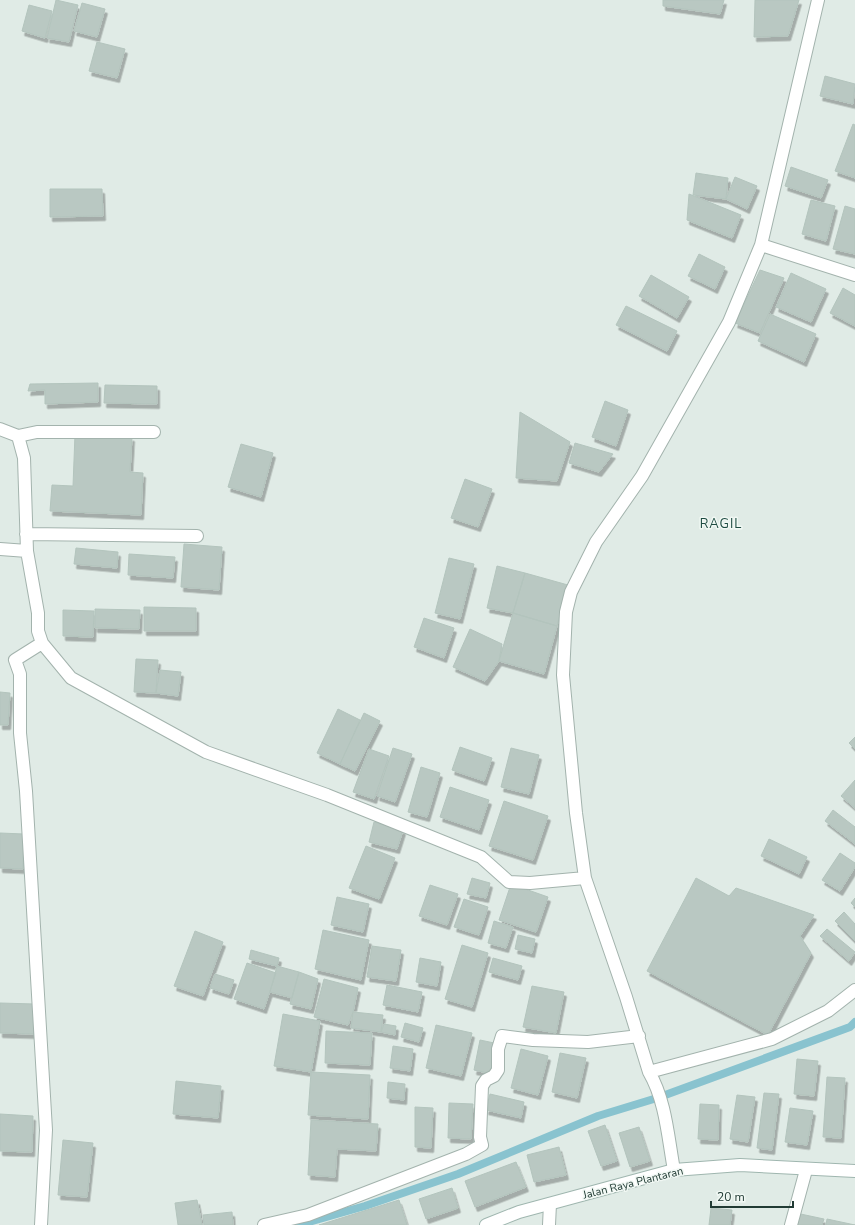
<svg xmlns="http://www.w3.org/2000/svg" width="855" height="1225" font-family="'Nunito Sans',sans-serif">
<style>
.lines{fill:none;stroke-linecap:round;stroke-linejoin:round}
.stream{stroke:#89c3cf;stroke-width:8}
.building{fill:#b9c8c2;stroke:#b3c4bd;filter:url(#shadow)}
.minor-casing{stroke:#a3b3ad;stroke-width:14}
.secondary-casing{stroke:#9fb6af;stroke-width:14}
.minor{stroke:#fff;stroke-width:12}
.secondary{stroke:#fff;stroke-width:12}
.labels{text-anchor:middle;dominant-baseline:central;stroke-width:3;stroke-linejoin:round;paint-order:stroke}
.street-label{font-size:11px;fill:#213b34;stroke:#f1f8f4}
.quarter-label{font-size:13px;letter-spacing:1px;fill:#1e4c42;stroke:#f1f8f4}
</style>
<defs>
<filter id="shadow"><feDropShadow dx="2.5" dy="4.5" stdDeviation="0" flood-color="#0004"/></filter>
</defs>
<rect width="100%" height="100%" fill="#e0ebe6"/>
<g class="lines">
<path class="stream" d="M298,1225l67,-19 93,-32 140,-58 59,-18 193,-71 5,-5"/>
</g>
<path class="building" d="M56,0l22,5 -9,37 -22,-4z
M663,0h61l-4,14 -57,-8z
M755,0h44l-11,36 -34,1z
M82,3l23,6 -8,28 -23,-6z
M29,5l23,6 -7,27 -23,-7z
M97,42l28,7 -8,29 -28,-7z
M825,76l30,8 -2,20 -33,-8z
M853,124l2,1v53l-20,-7z
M791,167l37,13 -7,18 -36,-12z
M696,173l32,5 -2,21 -33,-4z
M735,177l22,9 -10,23 -21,-10z
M50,189h52l1,27 -53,1z
M689,194l52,21 -9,23 -45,-18z
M811,200l24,6 -9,35 -24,-7z
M845,206l10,3v45l-22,-5z
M699,254l26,13 -10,22 -27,-13z
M760,270l24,8 -24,55 -25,-10z
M791,273l35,16 -15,33 -35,-15z
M651,275l38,22 -12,21 -38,-22z
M843,288l12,7v31l-25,-13z
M626,306l51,25 -10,20 -51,-26z
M770,314l46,20 -12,28 -46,-21z
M98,383v19l-53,2v-14l-17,1 2,-7z
M105,385l52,1v18l-53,-1z
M605,401l23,9 -12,36 -24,-9z
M520,412l50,30 -13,39 -41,-3z
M75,434l57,3 -2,35 13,1 -2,42 -91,-4 2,-26 21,1z
M575,443l38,11 -14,18 -30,-9z
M241,444l32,9 -12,44 -33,-10z
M465,479l27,10 -14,38 -27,-9z
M184,544l38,3 -3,43 -38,-3z
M76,548l42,4 -1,16 -43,-4z
M129,554l46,3 -2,21 -45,-3z
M449,558l25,6 -14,55 -25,-6z
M497,566l28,7 -12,40 -26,-5z
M525,573l43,12 -11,41 -44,-13z
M144,607l52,1v23h-52z
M95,609l45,1 -1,19 -44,-1z
M63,610l31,1 -1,26 -30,-1z
M513,613l44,13 -13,48 -45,-13z
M424,618l30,10 -10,30 -30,-11z
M470,629l32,15 -3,17 -14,20 -32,-14z
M136,659l22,1 -2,33 -22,-1z
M160,670l21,2 -3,24 -22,-3z
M0,692l10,1 -2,32h-8z
M338,709l22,11 -20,44 -23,-11z
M364,713l16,8 -25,50 -15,-7z
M855,737v12l-6,-6z
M460,747l32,11 -8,23 -32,-11z
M393,748l19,6 -17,48 -18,-6z
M511,748l28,7 -10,39 -28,-7z
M369,749l20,7 -15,43 -21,-7z
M421,767l19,6 -13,44 -19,-5z
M855,780v28l-14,-12z
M450,787l39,13 -10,30 -39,-13z
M504,801l44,15 -15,44 -44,-14z
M833,810l22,17v17l-30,-23z
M374,822l29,8 -6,19 -28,-7z
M0,833l24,1 -1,35 -23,-1z
M769,839l38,18 -8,17 -38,-18z
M366,846l29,12 -16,41 -30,-11z
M840,853l15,10v4l-15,24 -18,-11z
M472,878l18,5 -4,15 -19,-4z
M696,878l33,18 7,-8 78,27 -14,21 11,17 -43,82 -121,-64z
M511,884l37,13 -12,35 -37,-12z
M430,885l28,9 -11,31 -28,-9z
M337,897l32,7 -6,28 -32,-7z
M855,898v9l-4,-4z
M464,899l24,8 -9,28 -25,-8z
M844,912l11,12v17l-20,-20z
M494,921l19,6 -7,21 -18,-5z
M827,929l28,23 -6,9 -29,-25z
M323,930l46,10 -8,40 -46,-11z
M195,931l28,11 -20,54 -29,-10z
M518,935l17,4 -3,14 -17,-4z
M462,945l26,8 -16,54 -27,-8z
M372,946l29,4 -5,31 -29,-4z
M251,950l28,8 -2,8 -28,-7z
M420,958l21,4 -4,24 -21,-4z
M493,958l29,8 -4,14 -29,-8z
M247,963l29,10 -12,36 -30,-10z
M277,966l22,6 -7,26 -22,-6z
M299,972l19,7 -7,30 -21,-5z
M215,974l19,6 -5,14 -19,-6z
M324,979l34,9 -5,24 -5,13 -34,-8z
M387,985l35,7 -4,20 -35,-7z
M532,986l32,6 -8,41 -33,-6z
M0,1003l35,1 -1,30 -34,-1z
M353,1012l30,3 -2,17 -30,-4z
M283,1014l37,7 -9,51 -37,-6z
M405,1023l18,5 -4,14 -18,-5z
M384,1024l12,2 -1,9 -14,-3z
M436,1025l36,8 -11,43 -35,-8z
M326,1031l46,2 -2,32 -45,-2z
M480,1040l19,4 -7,30 -18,-4z
M393,1046l20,3 -3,22 -20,-3z
M521,1049l27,7 -10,39 -27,-7z
M560,1053l26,5 -9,40 -25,-6z
M797,1059l21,2 -4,35 -20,-2z
M311,1072l59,3 -2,44 -60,-4z
M827,1077l18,1 -4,60 -18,-1z
M176,1081l45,5 -3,32 -45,-4z
M388,1082l17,2 -1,16 -17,-2z
M764,1093l15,1 -7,56 -15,-2z
M490,1094l34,8 -3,16 -35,-8z
M737,1095l18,2 -7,45 -18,-3z
M449,1103l24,1 -2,35 -23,-1z
M700,1104l19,1 -1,35 -20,-1z
M415,1107l18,1 -2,40 -16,-1z
M790,1108l23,3 -6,34 -22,-3z
M0,1114l33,2 -1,36 -32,-1z
M311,1120l67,4 -2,27 -39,-2 -2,28 -27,-2z
M605,1125l12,36 -16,5 -13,-35z
M639,1127l11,34 -20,6 -11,-34z
M63,1140l30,3 -6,54 -29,-2z
M559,1147l7,28 -32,7 -7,-27z
M516,1162l10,25 -51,20 -10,-26z
M452,1188l6,20 -32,11 -7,-20z
M197,1200l5,25h-24l-3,-22z
M399,1200l8,25h-88z
M711,1208l21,2 -2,15h-21z
M232,1212l1,13h-29l-1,-10z
M796,1213l28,6 -2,6h-28z
M827,1219l28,6h-29z"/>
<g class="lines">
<defs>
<path id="minor" d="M761,245l94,30
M0,429l18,7 6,22 3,93 11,62v18l4,12 29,35 135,74 121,43 154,62 28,25 21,1 55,-5
M18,436l19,-4h117
M26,534l171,2
M0,549l27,2
M649,1072l123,-33 56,-28 27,-21
M674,1170c-6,-32 -8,-69 -25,-98l-23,-75 -41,-119 -9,-65 -13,-138 3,-63 5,-20 25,-50 46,-66 87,-154 32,-77 57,-245
M41,1225l5,-95 -20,-339 -6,-58v-59l-5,-14 27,-17
M264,1225l44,-10 158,-61 16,-9 -2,-8 2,-51 4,-6 8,-4 4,-6v-21l4,-13 31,4 55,2 51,-6
M549,1225l1,-21
M791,1225l15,-55"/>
<path id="secondary" d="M486,1225l33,-13 155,-42 66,-5 115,6"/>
</defs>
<use href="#minor" class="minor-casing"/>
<use href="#secondary" class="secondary-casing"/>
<use href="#minor" class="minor"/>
<use href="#secondary" class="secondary"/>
</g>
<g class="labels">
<g class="street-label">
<text transform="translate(633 1183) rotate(-14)">Jalan Raya Plantaran</text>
</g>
<g class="quarter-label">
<text x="721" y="524">RAGIL</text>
</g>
</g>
<path d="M711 1201v6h82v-6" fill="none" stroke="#213b34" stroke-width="2"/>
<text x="717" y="1201" font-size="12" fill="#213b34" stroke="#f1f8f4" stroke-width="3" paint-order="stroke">20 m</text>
</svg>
